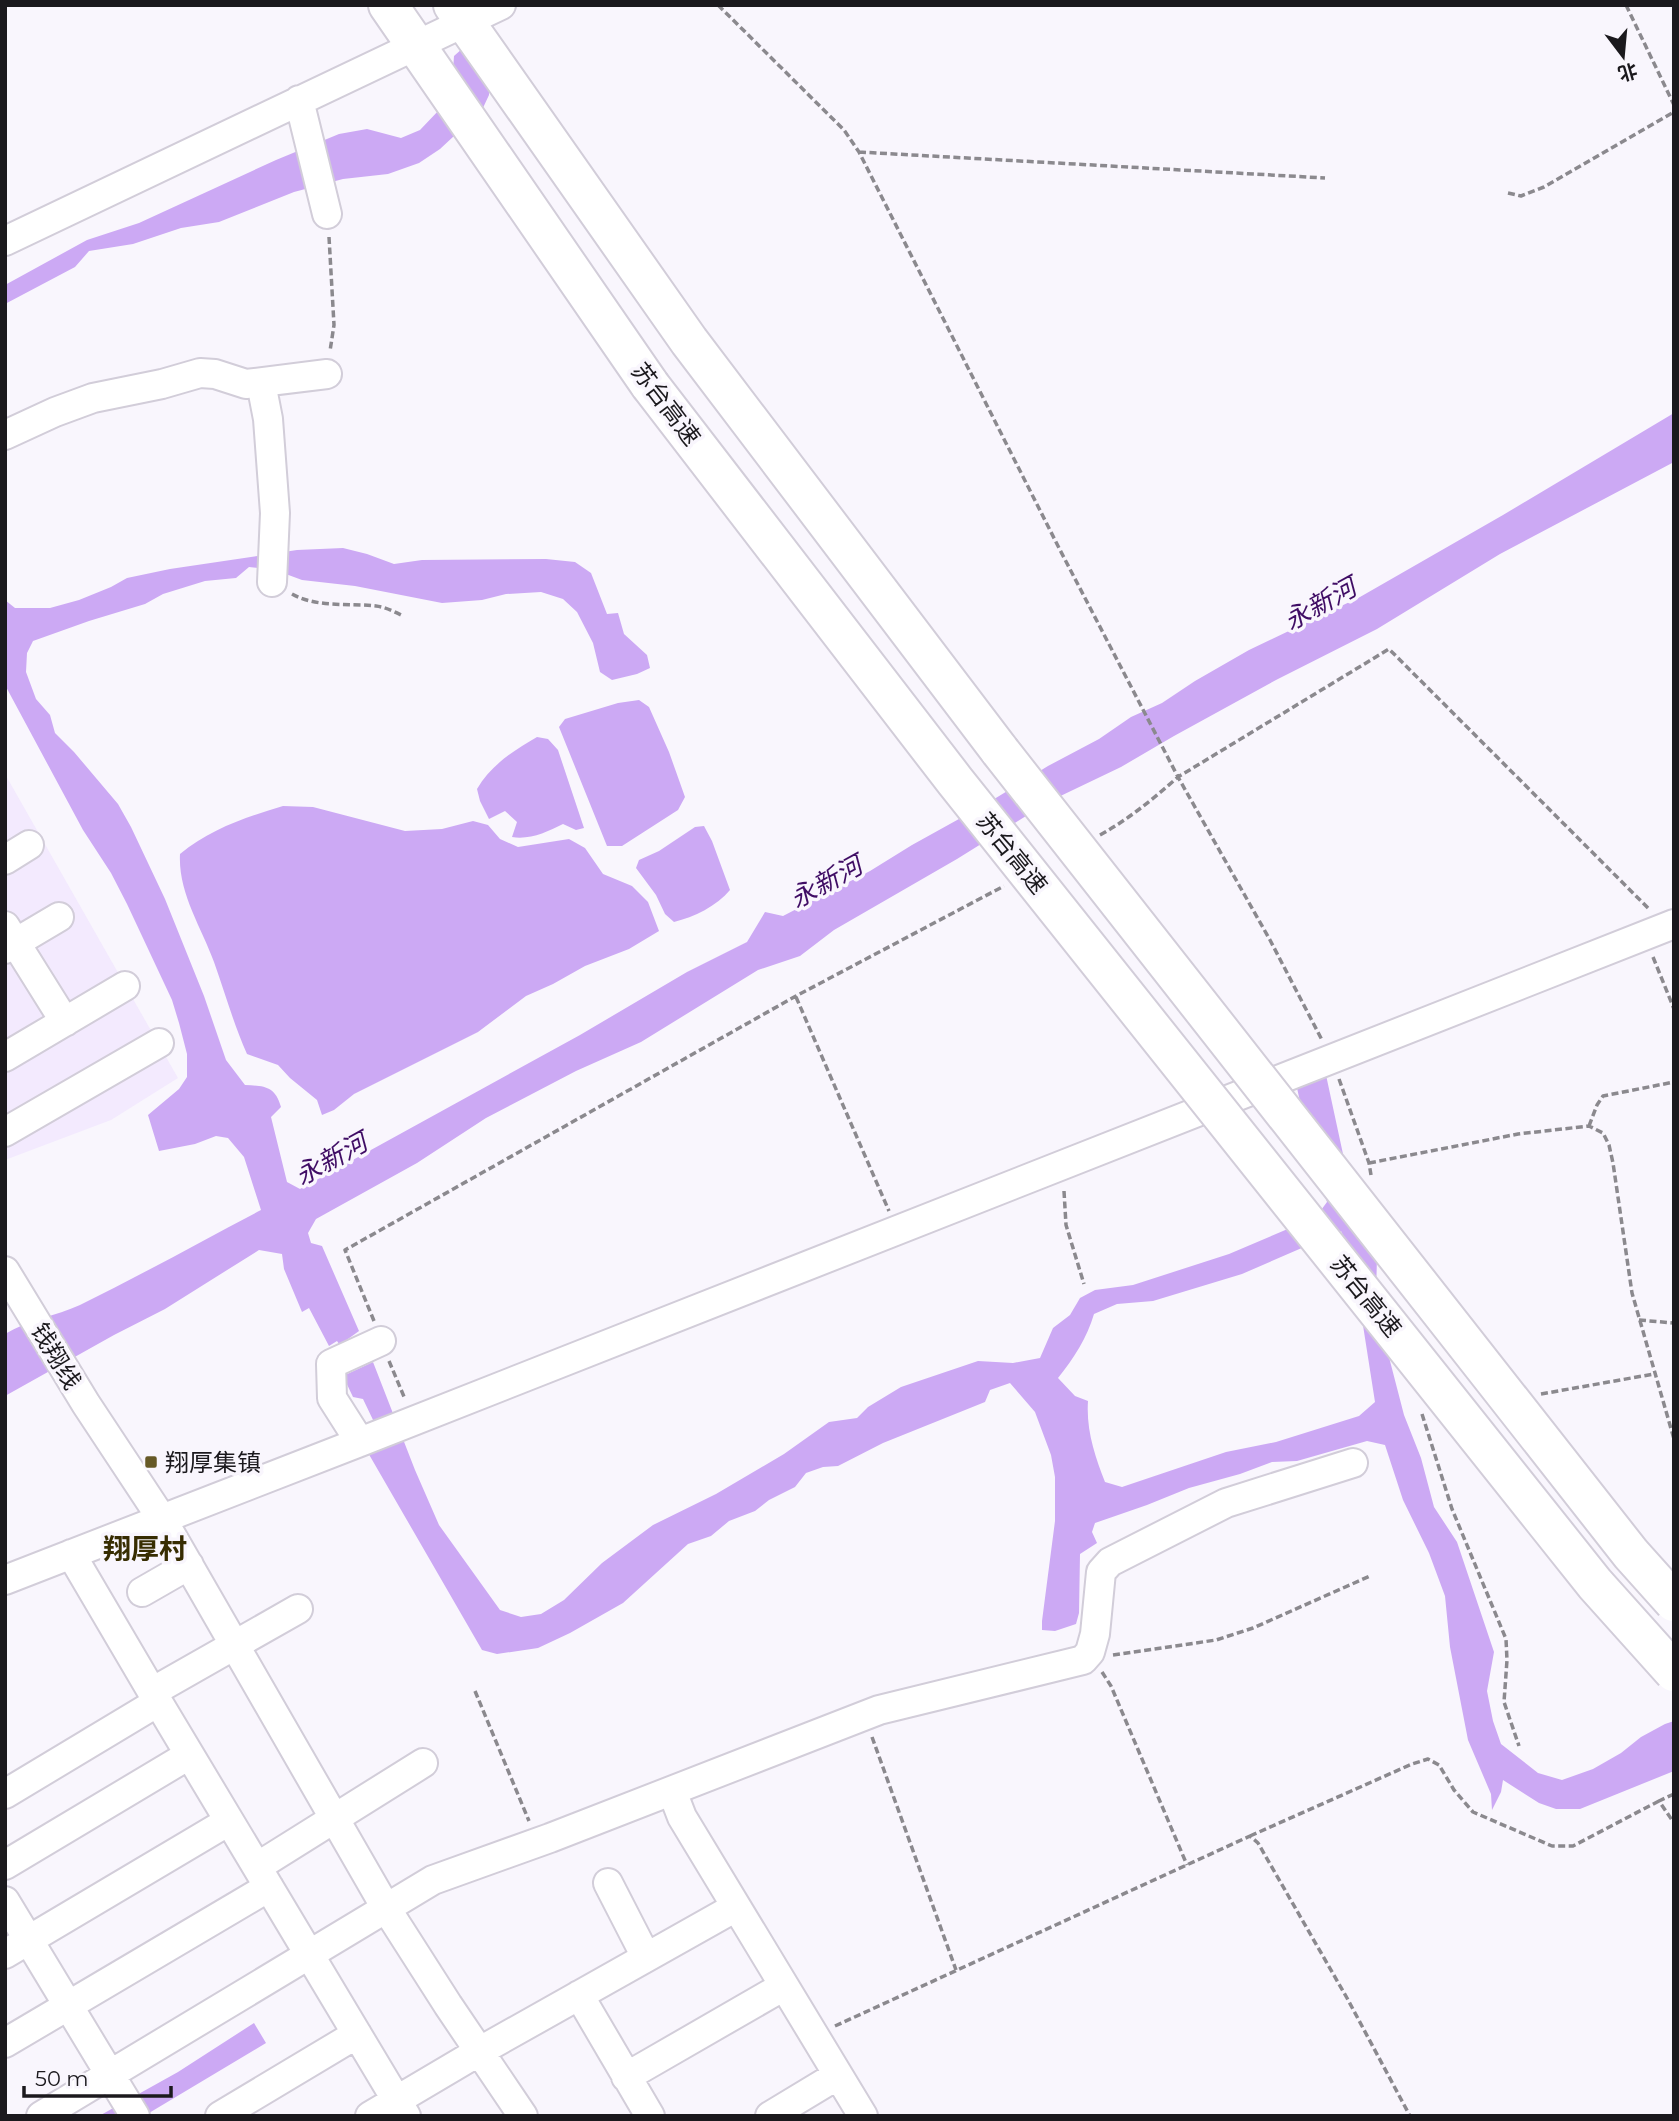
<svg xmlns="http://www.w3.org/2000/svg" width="1679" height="2121" font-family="Montserrat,'Noto Sans SC',sans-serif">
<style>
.built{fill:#f3eafe}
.water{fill:#cca9f4;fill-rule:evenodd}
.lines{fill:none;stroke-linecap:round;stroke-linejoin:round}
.minor-casing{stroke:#d2cdd9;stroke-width:32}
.highway-casing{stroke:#d2cdd9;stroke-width:42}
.path{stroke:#8b898e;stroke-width:3.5;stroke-dasharray:7 3.5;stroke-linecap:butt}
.minor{stroke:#fff;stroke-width:28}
.highway{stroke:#fff;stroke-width:38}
.highway-bridge-casing{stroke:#d2cdd9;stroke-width:42;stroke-linecap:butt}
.highway-bridge{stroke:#fff;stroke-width:38}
.poi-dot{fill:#665926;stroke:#f9f6fd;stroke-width:2.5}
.labels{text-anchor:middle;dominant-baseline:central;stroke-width:7;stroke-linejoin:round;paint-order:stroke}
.street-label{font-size:24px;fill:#1b191d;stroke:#f9f6fd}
.poi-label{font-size:24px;fill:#1b191d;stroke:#f9f6fd;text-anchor:start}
.water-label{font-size:26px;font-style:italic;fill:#400d65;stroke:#f9f6fd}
.quarter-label{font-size:28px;font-weight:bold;fill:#372d02;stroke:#f9f6fd}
</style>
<rect width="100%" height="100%" fill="#f9f6fd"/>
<path class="built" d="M5,774l173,304 -67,42 -106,40z"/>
<path class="water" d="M463,48l26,23v24l-7,15 -42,39 -21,14 -31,11 -45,5 -49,13 -75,30 -38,6 -48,16 -44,7 -14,16 -70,37v-19l82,-45 52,-17 137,-63 63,-26 28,-5 34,9 19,-8 20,-21 12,-24 2,-29z
M1674,413v49l-174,92 -123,75 -101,51 -102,56 -53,31 -71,34 -93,58 -123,71 -34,26 -42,14 -117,72 -65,29 -90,47 -69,45 -101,56 -8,14 3,10 11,3 37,85 -11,8 2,7 -8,2 -5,-7 -8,5 -20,-38 -7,4 -18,-43 -2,-15 -23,-4 -94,59 -51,26 -109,61v-62c23,-14 51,-18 75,-29 61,-30 120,-63 181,-95l-17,-53 -16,-19 -12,-2 -21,8 -36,7 -11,-36 31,-26 8,-12v-23l-8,-31 -7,-23 -45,-96 -16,-31 -28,-43 -78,-145v-85l10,8h35l29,-8 32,-13 16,-9 43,-9 127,-19 46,-2 24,6 27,10 28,-4 124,-1 29,3 16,11 16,41 11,-1 6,21 23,21 3,13 -13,6 -25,6 -12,-8 -7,-29 -16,-31 -14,-13 -22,-7 -35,2 -24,6 -40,3 -87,-17 -53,-6 -27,-10 -26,-3 -13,11 -31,3 -42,13 -18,10 -56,17 -56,20 -6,12 -1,19 10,27 14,16 5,18 19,19 44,52 13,23 34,72 39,97 22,64 19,25c20,1 30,1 36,22l-10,10 16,65 13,7 280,-154 107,-63 60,-30 18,-30 18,4 87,-45 42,-26 74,-41 62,-38 51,-27 32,-22 31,-14 33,-22 54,-31 111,-53 143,-82z
M639,700l10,7 20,45 16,45 -7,13 -56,36h-15l-48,-119 6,-8 53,-16z
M537,737l11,2 10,11 26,78 -8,2 -13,-6c-16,8 -33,16 -51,13l5,-15 -12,-11 -16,8 -9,-18 -3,-12c14,-24 36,-38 60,-52z
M283,806l30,1 92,24 37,-2 31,-8 15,4 12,14 18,8 51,-8 16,9 18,26 29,12 16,16 11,29 -30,18 -44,17 -32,18 -27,12 -48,36 -124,62 -20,16 -12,5 -5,-15 -27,-22 -12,-13 -31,-11c-13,-29 -22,-61 -33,-92 -13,-36 -36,-69 -34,-108 30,-25 66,-37 103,-48z
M704,826l8,15 18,49c-13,16 -36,27 -56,32l-9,-8 -9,-19 -20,-27 3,-8 20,-9 36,-24z
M1326,1075l17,79 4,39 30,63 -1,41 7,37 21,81 17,43 13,49 23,35 37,110 -7,39 6,30 8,23 37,29 24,7 31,-11 28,-16 20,-16 24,-13 9,-3v50l-94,38h-24l-17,-6 -36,-23 -2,12 -9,18 -1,-16 -23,-54 -18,-93 -5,-51 -16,-43 -26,-53 -18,-55 -18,-4 -70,20 -25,1 -32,12 -51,14 -42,17 -52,18 -3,9 5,11 -17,11 -1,59 -3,11 -21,7 -13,-1v-9l13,-100v-44l-4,-22 -16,-43 -25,-29 -20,7 -5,12 -102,41 -45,23 -15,1 -17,6 -11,14 -26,13 -14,11 -26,10 -18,15 -23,8 -65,59 -53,30 -32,15 -41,6 -15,-4 -115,-199 7,-29 -11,-23 -10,-2 -10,-21 30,-14 42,108 24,55 61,85 21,7 20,-3 23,-14 38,-37 51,-38 63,-31 68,-40 45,-32 28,-4 11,-11 33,-20 77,-26 35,2 27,-5 13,-30 17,-13 10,-17 15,-8 38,-5 96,-31 87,-37 11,-15 -14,-42 -16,-72zM1341,1231l11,24 23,147 -16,14 -83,26 -50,10 -104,35 -17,-5c-10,-26 -19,-52 -17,-81l-13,-5 -17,-18c16,-20 29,-40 36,-64l23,-10 36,-3 89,-27z
M254,2023l12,20 -122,73h-45l79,-44z"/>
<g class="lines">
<defs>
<path id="minor" d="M299,100l28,114
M5,241l496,-236
M261,383l7,36 7,94 -3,69
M5,435l50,-23 38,-14 69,-14 38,-11 15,1 31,10 81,-10
M5,860l24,-15
M5,926l60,96
M5,949l54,-32
M5,1057l120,-71
M5,1132l154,-89
M5,1271l81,133 76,115 224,389 62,97 75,111
M360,1442l-28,-44 -1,-34 50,-23
M71,1554l87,148 248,414
M5,1580l355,-138 1314,-518
M142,1592l47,-27
M152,1692l146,-83
M672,1791l10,26 181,299
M5,1794l153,-92
M5,1865l184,-110
M257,1867l166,-104
M608,1883l38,74
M5,1901l130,215
M5,1954l224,-133
M579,1995l71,121
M5,2043l264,-156
M626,2077l158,-91
M41,2116l392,-236 117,-42 329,-128 204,-50 7,-8 5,-18 6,-62 9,-10 116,-59 127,-40
M220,2116l137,-82
M370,2116l110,-65 256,-144
M770,2116l68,-41"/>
<path id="highway" d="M388,5l262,380
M453,5l236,336 311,410"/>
</defs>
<use href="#minor" class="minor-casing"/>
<use href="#highway" class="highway-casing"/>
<path class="path" d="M718,5l126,125 15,22 200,396 119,229 92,163 52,100
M1626,5l48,100
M859,152l466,26
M1508,193l13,3 23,-9 130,-75
M329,237l5,88 -4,26
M292,594c25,14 57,9 84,12 9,1 19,6 27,10
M1100,835c29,-16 53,-36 78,-58l211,-128 261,261
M1653,957l21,52
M796,997l93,214
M1339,1079l30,84 2,12
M1589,1126l8,-21 6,-9 71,-14
M1369,1163l149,-29 71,-8 14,7 6,12 4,18 19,130 42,146
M1064,1191l2,34 18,59
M1639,1320l35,3
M374,1321l-29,-71 451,-254 208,-110
M389,1361l16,38
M1541,1394l113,-20
M1422,1414l30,95 54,130 1,21 -3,42 15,44
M1113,1655l103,-15 37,-12 117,-52
M1102,1672l9,14 76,179
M475,1691l54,130
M872,1737l84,233
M1674,1794l-15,7 15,22
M1250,1836l162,-72 16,-5 11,6 15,25 19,22 79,34h21l86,-45
M835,2026l415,-190 8,7 89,155 63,118"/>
<use href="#minor" class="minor"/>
<use href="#highway" class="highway"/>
<defs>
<path id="highway-bridge" d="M650,385l305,396 640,803 79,88
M1000,751l631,803 43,48"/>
</defs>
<use href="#highway-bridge" class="highway-bridge-casing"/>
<use href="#highway-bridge" class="highway-bridge"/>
</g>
<rect class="poi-dot" x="144" y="1455" width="14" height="14" rx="3.5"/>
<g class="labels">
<g class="street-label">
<text transform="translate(666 404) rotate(53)">苏台高速</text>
<text transform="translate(1012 853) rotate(51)">苏台高速</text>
<text transform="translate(1366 1296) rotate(51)">苏台高速</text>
<text transform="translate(56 1356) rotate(59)">钱翔线</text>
</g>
<g class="poi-label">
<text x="165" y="1462">翔厚集镇</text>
</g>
<g class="water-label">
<text transform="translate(1320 604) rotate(-29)">永新河</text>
<text transform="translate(826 882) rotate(-29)">永新河</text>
<text transform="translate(331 1159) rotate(-29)">永新河</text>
</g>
<g class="quarter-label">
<text x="145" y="1549">翔厚村</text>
</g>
</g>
<rect width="1679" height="2121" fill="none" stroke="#1b191d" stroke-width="14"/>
<g transform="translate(1623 56) rotate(164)" stroke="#f9f6fd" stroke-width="5" paint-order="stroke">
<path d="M0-5L12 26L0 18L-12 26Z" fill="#1b191d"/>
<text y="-10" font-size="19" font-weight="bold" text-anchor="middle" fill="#1b191d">北</text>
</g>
<path d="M24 2086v10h147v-10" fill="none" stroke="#1b191d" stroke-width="3.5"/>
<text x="35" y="2086" font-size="21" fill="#1b191d" stroke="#f9f6fd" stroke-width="5" paint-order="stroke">50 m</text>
</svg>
